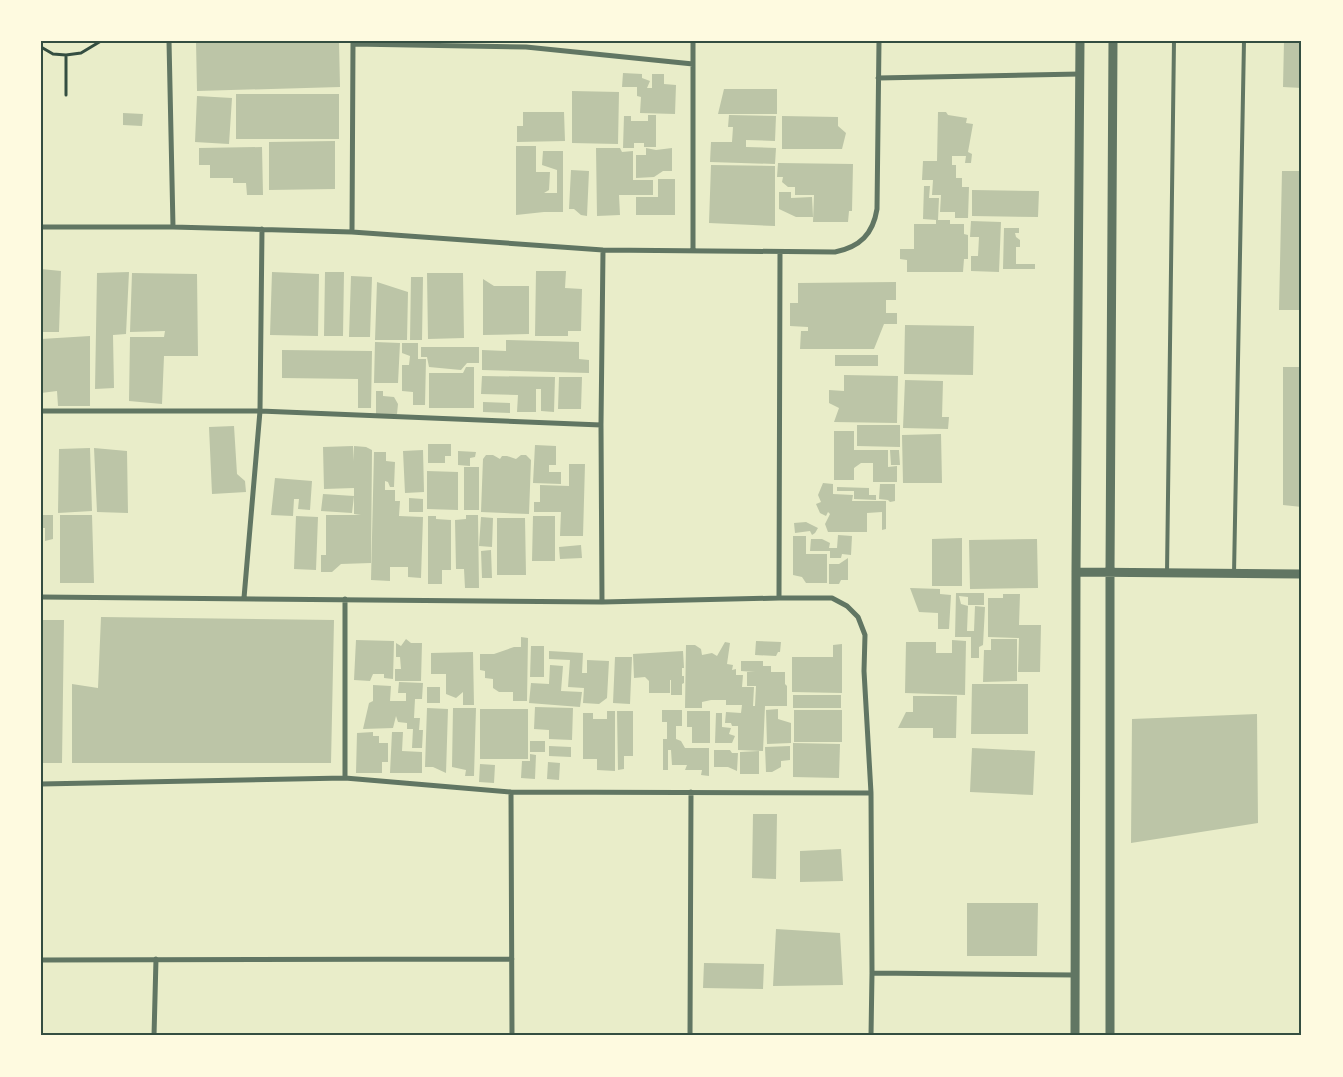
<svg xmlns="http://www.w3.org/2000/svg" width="1343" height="1077" font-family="Overpass,sans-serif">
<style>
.building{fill:#bcc5a7}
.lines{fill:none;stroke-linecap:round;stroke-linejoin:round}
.path{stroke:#344e41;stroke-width:3}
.service{stroke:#617663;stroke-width:4}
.minor{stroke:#617663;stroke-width:5}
.tertiary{stroke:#617663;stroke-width:9}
.neatline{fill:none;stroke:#344e41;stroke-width:2}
</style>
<rect width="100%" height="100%" fill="#e9edc9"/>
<path class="building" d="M196,41h143l1,46 -143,4z
M1284,41h18v47l-19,-1z
M623,73l19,1v4l8,3 -3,7h5v-14h12v10l12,1 -1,29 -35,-1 1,-16 -4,-1v-9h-15z
M724,89h53v25h-59z
M572,91l47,1 -1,52 -46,-1z
M236,94h103v45h-103z
M197,96l35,2 -3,46 -34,-2z
M523,112h41l1,29 -48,1v-16h6z
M938,112h8l2,3 19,3 -1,5 7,1 -5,28 4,2 -1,9h-6l1,-7h-14v9h4v13h6v9h7l-1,31h-13v-6h-15l1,-17h-9l1,-15h-11l1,-19h14z
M123,113l20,1 -1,12 -19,-1z
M648,115h8v32h-12v-4h-10v5h-11l1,-32h7v5h17z
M729,115l47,1 -1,25 -29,-1v7l30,1 -1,16 -65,-2 1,-20h21l1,-15h-5z
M782,116l56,1v9l8,7 -4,16h-60z
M335,141v48l-66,1v-48z
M516,146h20v26h14l-1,18 -5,3h13v-23l-15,-5 1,-14h20v61h-19l-28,3z
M262,147l1,48h-16l-1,-12h-13v-5h-23v-13h-11v-17z
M596,148h24l2,4 11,-1v29h20v15h-34l1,20 -23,1z
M646,148l10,2 16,-2v23h-9l-9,6 -18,1v-23h10z
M778,163l75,1 -1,47h-3l-1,11h-35l1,-27h-19v-8h-7l-6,-5 1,-5h-6z
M711,165l64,1v60l-66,-3z
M571,170l18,1 -2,45 -6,-1 -7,-6h-5z
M1282,171h20v139h-23z
M658,179h17v36h-39v-18h22z
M924,186h6l-1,12h10l-1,22h12v4h14v10l4,1v24h-4l-1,13h-56v-12l-7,-1v-10h14v-25h22v-4l-13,-1z
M972,190l67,1 -1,26 -66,-1z
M779,192h12v6l21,-1 1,20h-17l-17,-8z
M971,221l30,1 -2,50 -28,-1v-15h7l1,-19h-9z
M1004,228h15v5h-4l1,4 4,3v7h-4v17h19v5h-32z
M41,269l20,2 -2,61h-18z
M536,271h30l-1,17 17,1 -1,42h-13v5h-33z
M129,272l-3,62 -13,1 1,53 -19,1 2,-116z
M272,272l47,2 -1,62 -48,-1z
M325,272h19l-1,64h-19z
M132,273l65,1 1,82h-34l-2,48 -33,-3 1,-64h34l1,-6 -35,1z
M427,273h36l1,65 -36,1z
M351,276l21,1 -2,60h-21z
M411,277h12l-1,63h-12z
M483,279l11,7h35v48l-46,1z
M377,282l31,10 -1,48h-32z
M896,282v18h-10v13h11v11h-13l-10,25h-74l1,-18h7v-4l-18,-1v-23h8v-20z
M905,325l69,1 -1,49 -69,-1z
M90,336v70h-32l-1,-15 -16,2v-54z
M506,340l73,2v17l10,1v13l-107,-3v-20l24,1z
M375,342l25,1 -2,40h-24z
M402,343h16v16h8l-1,46h-12v-13l-11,-1v-26h7l1,-9 -8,-3z
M421,347h58v16h-12l-6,7 -32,-3 -2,-10h-6z
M282,350l90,1 -1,57h-13v-29l-76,-1z
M835,355h43v11h-43z
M466,367h8v41h-45v-35h34z
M1283,367h19v140l-19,-2z
M844,375l54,1 -1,47 -63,-1 5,-14 -10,-5v-13l15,1z
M482,376l73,1 -1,35 -13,-1v-22h-5v23h-19l1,-17 -37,-1z
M559,377h23l-1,32h-23z
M905,380l38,1 -1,36h7l-1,12 -45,-1z
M376,391h7v5l11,1 4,7 -1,10h-21z
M483,402l27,1v10l-27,-1z
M857,425h43v22l-43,-1z
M234,426l3,48 8,7 1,11 -34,2 -3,-67z
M834,431h20v19h34v17l9,-1v16h-24v-19h-12l-7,5v12h-20z
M941,434l1,49h-39l-1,-48z
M428,444h23v12h-6v7h-17z
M535,445l21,1v19h-7v7h12v12l-28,-1z
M353,446l1,15v-15l12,1 6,3 -1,113 -30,1 -9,8h-11v-17h5v-40h35l-7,-1v-26l-30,1 -1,-42z
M90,448l2,63 -34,2 1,-64z
M94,448l33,3 1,62 -31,-1z
M423,450l1,42 -19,1 -2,-42z
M890,450h9l1,15h-9z
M458,451l18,1 -1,5 -5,1v8l-12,-1z
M374,452h12v9l9,1 -1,25h-4l-2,-5 -3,-1v9h10v11h5l-1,15 24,1 -2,61 -13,-1v-10h-18v14l-19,-1z
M486,455h7l7,4 2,-3h5l9,3 5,-4h5l5,5 -2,54 -48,-2 2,-53z
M569,464h16l-2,72h-23l1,-24h-27v-10h6v-17l29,1z
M464,467h15v43h-15z
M427,471l31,1v38l-31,-1z
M275,478l37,3 -2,29 -12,-1 1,-10h-5l-1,17 -22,-1z
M823,483l10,1v10l20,1 -1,6h34v28l-4,1v-18l-15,1v19h-39l-3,-8 5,-10 -2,-2 -2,4 -6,-3 -4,-9 5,-2 -3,-7z
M880,484h15v17l-5,1 -2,-2 -9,-1z
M837,487l32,1v7h7v5l-22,-1v-8h-17z
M323,494l31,2 -2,17 -31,-2z
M409,498l14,1v13h-14z
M41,515h12v24l-8,2v-13h-4z
M60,515h32l2,68h-34z
M466,515h12l1,73h-14l-1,-19h-8l-1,-49 11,-1z
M296,516l22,1 -2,53 -22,-1z
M428,516h8v3l15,1v50h-9v14h-14z
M533,516h22v45h-23z
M481,517l12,1 -1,29 -13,-1z
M497,518h28l1,57h-29z
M806,522l12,6 -3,5 -3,2 -2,-4 -15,2 -1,-10z
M838,535l14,1 -1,19 -9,-1 -1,4h-11v-7h-20l1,-12h11l8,4 -1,5h8z
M793,536h13v18h21v29h-21l-4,-6 -9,-2z
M962,538v48h-30v-47z
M1037,539l1,49 -68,1 -1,-49z
M581,545l1,13 -22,1 -1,-12z
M491,550l1,28h-10l-1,-27z
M848,558v22h-7l-2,4h-10v-20h10z
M910,588l30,1v5l11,1 -2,34h-11v-16l-19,-1z
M956,593h28v12h-16v-8l-9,-1 2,8 7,2 -1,25h7l1,-25 10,1 -2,38 -4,2v11h-8v-21h-16z
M1003,594h17l-1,31h22l-1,47h-22l1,-34 -31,-1v-39h15z
M101,617l233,3 -3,143h-259v-79l26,4z
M41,620h23l-2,143h-21z
M521,637l7,1 -1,63h-14v-9h-14l-6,-4v-9l-8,-1v-7l-5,-1v-16h14l20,-7h7z
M406,639l5,4h11l-1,38h-26v-12h6l-1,-12h-4v-14l5,3z
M991,639h26v42l-34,1 1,-32h7z
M356,640l38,1 -1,38 -9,-1v-4h-11l-3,7 -16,-1z
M952,640l14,1 -1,54 -60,-2 1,-51h30v11h16z
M756,641l25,1 -1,10h-2l-2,4 -21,-1z
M725,642l5,1 -3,21 6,1 -1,5 4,-1v6h7l-1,12h12l-1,19h2l1,-20h-9v-14h8l-14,-1v-10h22v5h8v6h14v12l2,2v20h-22l-2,45 -25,-1v-24h-6l-1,-3h-6l1,-11 15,1 1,-8h-16v-5h-15l-9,2v6h-17l1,-63h9l6,4 1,6 10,-2 5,3z
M842,644v49l-50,-1v-35h41v-12z
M531,646h13v31h-14z
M549,651l34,2 -1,20h5v-13l22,1 -2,37 -8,6 -16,-1 1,-15 -16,-1 2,-27 -21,-1z
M683,651l1,17h-2v8h2v7l-2,1v11h-11v-15h-1v13h-21v-12l-4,-4 -11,1 -1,-24z
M473,652l1,53h-11v-13l-7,6 -10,-4v-20h-15v-21z
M615,657h17l-2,47 -17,-1z
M550,665l13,1 -2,25 21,1 -2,15 -51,-4 2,-20 18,1z
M399,682l24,1 -1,16h-7l-1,19h6l-1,12h4l-1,18h-10l1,-19h-6v-6l-9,-1 -2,-6 -3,12 -30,1 6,-26 4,-2v-16l18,1 -1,15h16v-8h-8z
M972,684h56v50h-57z
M427,687h13v16h-13z
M793,695h48v13h-48z
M913,696h44l-1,42h-23v-10h-35l8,-16h7z
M535,707l38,1 -1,32 -23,-1v-9l-15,-1z
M427,708l21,1 -2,64 -13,-6h-8z
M453,708h23l-2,68h-9l1,-6 -14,-3z
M480,709h48v50h-48z
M778,709v10l13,4v20l-24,1 -1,-34z
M662,710h20v16h-6v13l5,2 4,7h24v28l-8,-1 1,-5h-17l2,-5h-15l-1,-15h-3v20h-5v-31h4v-17h-5z
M794,710h48v32h-48z
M607,711h8v60l-18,-1v-11h-14v-46h10v6h14z
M617,711h16v45h-9v13l-6,1z
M687,711h23v32h-18v-16h-5z
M716,713h6v14l9,1 -2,6 6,2 -3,7h-17z
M1257,714l1,109 -127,20 1,-124z
M373,732v4h6v7h9v19h-6v11h-26l1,-40z
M392,732h11l-1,19 20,1v21h-32z
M530,741h15v11h-15z
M793,743l47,1 -1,34 -46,-1z
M549,746l22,1v10l-22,-1z
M790,746v14l-9,1v6l-9,5h-6l-1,-25z
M972,748l63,3 -2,44 -63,-3z
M714,750h16l2,3h6l-1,18 -9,-4h-14z
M759,751v23h-19v-22z
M530,754l6,1 -1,24 -14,-1 1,-17h8z
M548,762l12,1 -1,17 -12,-1z
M480,764l15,1 -1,18 -15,-1z
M753,814h24l-1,65 -24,-1z
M841,849l2,32 -43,1v-31z
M967,903h71l-1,53h-70z
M776,929l64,4 3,52 -70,1z
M704,963l60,1 -1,25 -60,-1z"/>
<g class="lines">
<path class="path" d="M41,47l12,7 13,1
M66,95v-40l15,-2 20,-12"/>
<path class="service" d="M1167,573l7,-532
M1234,574l10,-533"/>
<path class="minor" d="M169,41l4,186
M693,41v210
M353,44l173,3 167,17
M878,78l202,-4
M41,227h132l179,5 251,18 232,2c25,-5 38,-18 42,-43l2,-168
M352,232l1,-190
M780,252l-1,346h53l15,8 11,11 7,18 -1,36 7,122 1,180 -1,63
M41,411h219l341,14
M41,597l561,5 177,-4
M244,598l16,-187 2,-182
M602,602l-1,-177 2,-175
M345,778v-179
M41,784l304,-6 166,14 360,1
M511,792l1,244
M41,960l471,-1
M872,973l203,2
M154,1036l2,-77
M690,1036l1,-244"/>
<path class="tertiary" d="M1076,572l226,2
M1075,1036l1,-464 4,-531
M1110,1036v-463l3,-532"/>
</g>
<rect width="1343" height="1077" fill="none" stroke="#fefae0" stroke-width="85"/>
<rect x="42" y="42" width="1258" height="992" class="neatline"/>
</svg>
